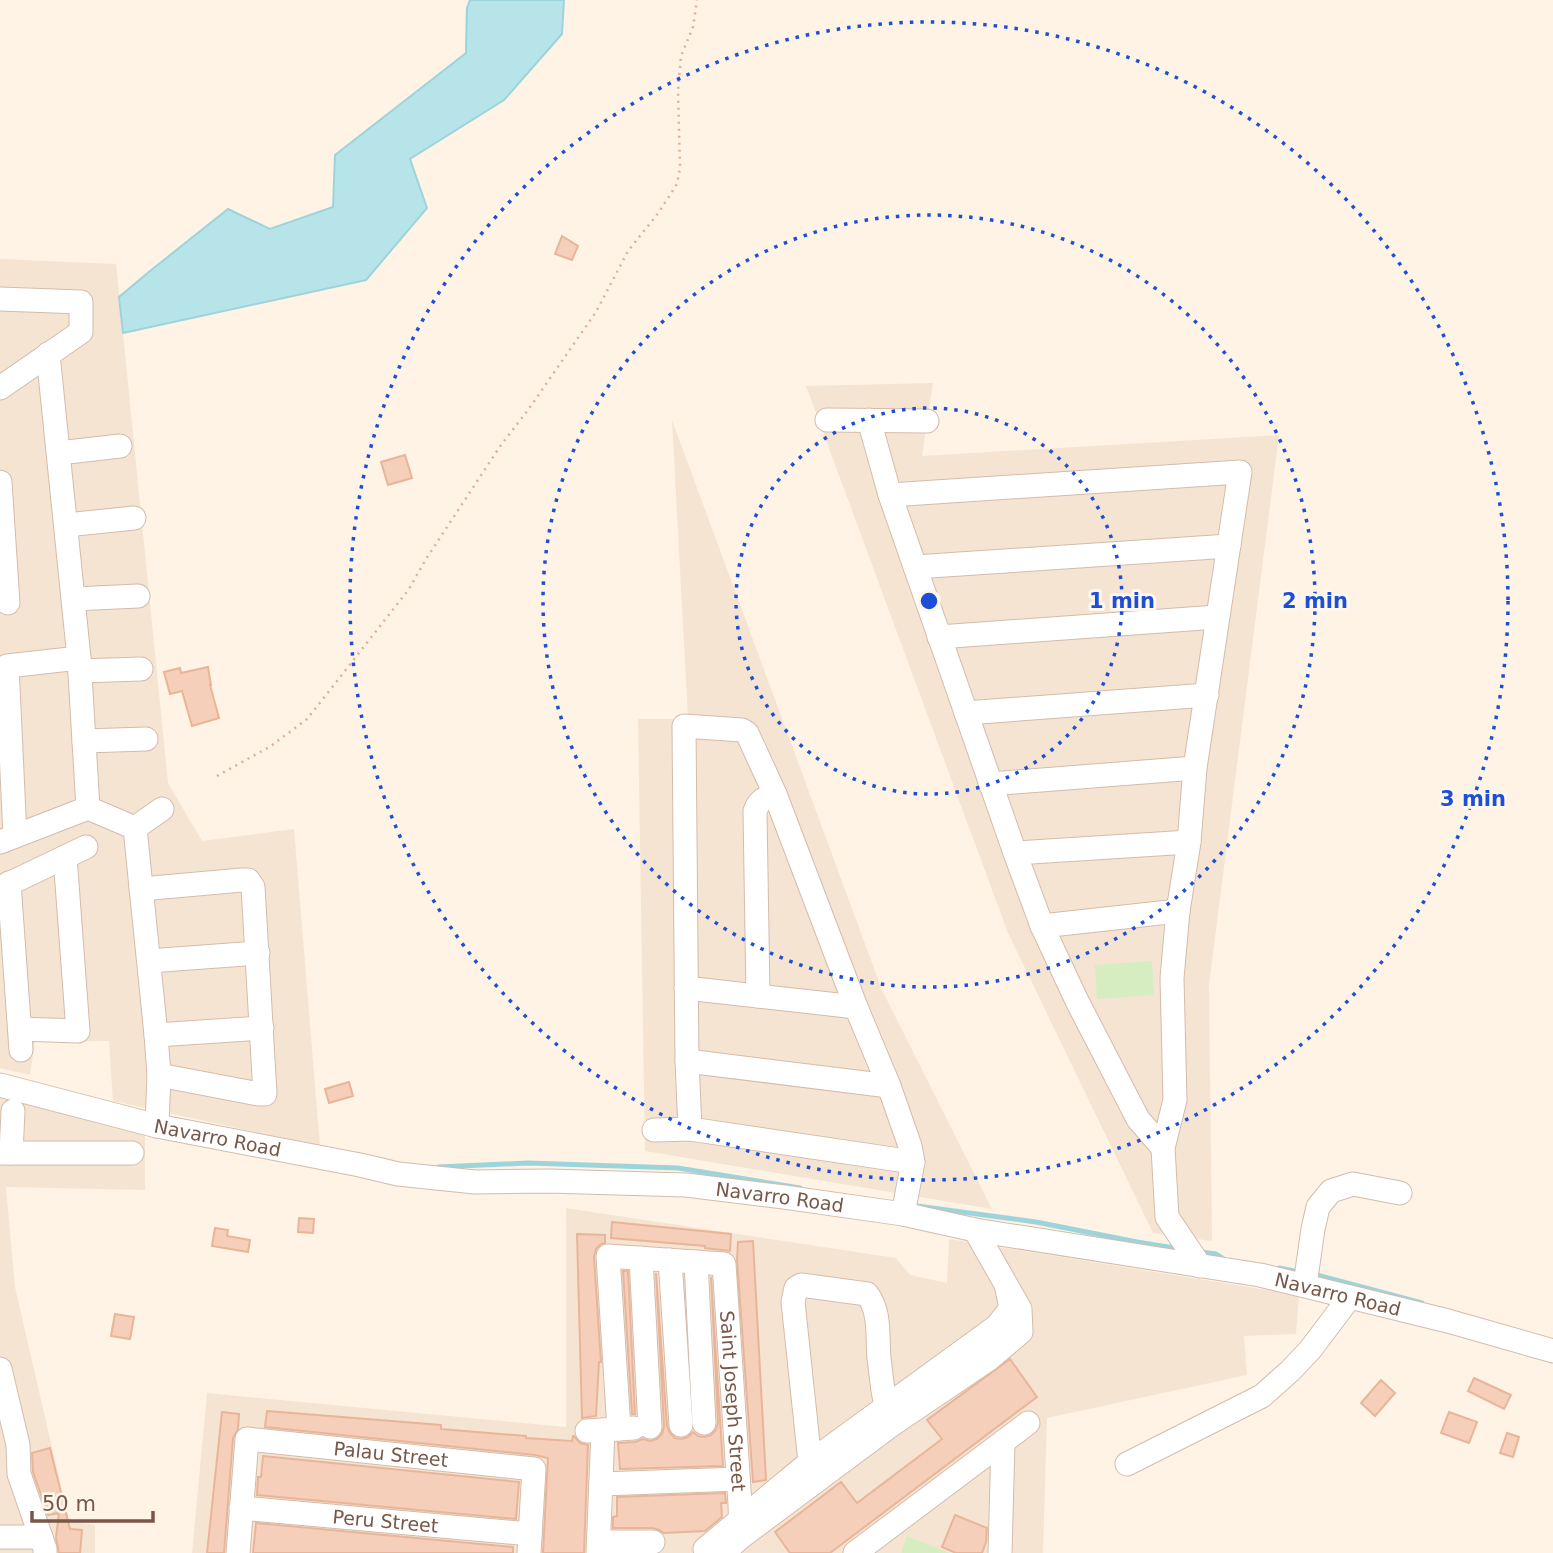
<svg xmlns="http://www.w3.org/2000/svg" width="1553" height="1553" font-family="'DejaVu Sans',sans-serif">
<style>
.residential{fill:#f6e4d2}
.green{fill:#d5edc1}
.water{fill:#b7e4e9;stroke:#9dd4dc;stroke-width:2}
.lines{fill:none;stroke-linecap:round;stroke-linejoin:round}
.stream{stroke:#9dd4dc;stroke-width:5}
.building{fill:#f5cfba;stroke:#e9b599;stroke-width:2}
.minor-casing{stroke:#d3bcac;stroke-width:25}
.path{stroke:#dab29d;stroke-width:2.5;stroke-dasharray:2 5;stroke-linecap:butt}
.minor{stroke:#fff;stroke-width:23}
.ring{fill:none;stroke:#1d4ed8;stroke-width:3.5;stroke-dasharray:3.5 7}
.labels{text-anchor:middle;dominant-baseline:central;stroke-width:6;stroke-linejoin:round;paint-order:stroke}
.street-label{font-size:19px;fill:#795748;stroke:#fff7ec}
.centre{fill:#1d4ed8;stroke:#fff7ec;stroke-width:3.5}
.ring-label{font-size:21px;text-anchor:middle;font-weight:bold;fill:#1d4ed8;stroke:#fff7ec;stroke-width:6;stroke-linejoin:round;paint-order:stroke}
</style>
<rect width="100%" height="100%" fill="#fef3e4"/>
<path class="residential" d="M0,259l116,5 52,519 34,58 92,-12 26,317 -207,-45 -4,-60 -74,1 -5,33 -30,-7z
M933,383l-11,73 357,-21 -70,550 3,256 -59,-8 -145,-300 -202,-547z
M672,420l210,570 110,219 -347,-58 -7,-432h50z
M0,1097l114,28 31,6v59l-139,-3 9,100 54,234 26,4v28h-95z
M566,1208l330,50 14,17 37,8 2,-44 350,56 -3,39 -52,2 3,39 -200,43 -4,135h-851l15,-160 359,34z"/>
<path class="green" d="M1152,961l2,34 -57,4 -2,-34z
M907,1536l43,17h-49z"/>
<path class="water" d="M470,0h94l-2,34 -58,66 -94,59 17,49 -61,72 -243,53 -4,-36 31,-26 78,-62 42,20 63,-22 2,-52 131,-102 1,-45z"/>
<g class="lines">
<path class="stream" d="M438,1167l90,-4 150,5 122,20
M910,1205l126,17 101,20 43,7
M1201,1252l15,2 8,5
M1279,1268l21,4
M1313,1274l109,29"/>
</g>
<path class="building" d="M562,236l16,10 -6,14 -17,-6z
M405,455l7,23 -24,7 -7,-23z
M208,667l3,18h-1l9,33 -27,8 -10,-35 -12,3 -6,-22 16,-4 1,5z
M349,1082l4,14 -24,7 -4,-14z
M299,1218l15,1 -1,14 -15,-1z
M612,1222l119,12 -1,17 -25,-3v-2l-94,-8z
M215,1228l13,2 -1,6 23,4 -2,12 -36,-6z
M577,1234l28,1v8l-4,1 -5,5 -2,8 7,105h-2l-3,54 -14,2z
M753,1241l13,239 -13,2 -16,-222 1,-18z
M623,1271h5l7,143h-3z
M656,1273l11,153 3,7 5,5 6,1 7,-2 5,-5 5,4 6,1 7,-2 5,-5 2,-7 -7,-146 12,189 -103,3 -2,-26 17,-1 8,-3 7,2 7,-2 5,-5 2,-7z
M115,1314l19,3 -4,22 -19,-3z
M1010,1359l27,38 -207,156h-40l-15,-21 66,-50 16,21 85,-64 -15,-19z
M1474,1378l37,17 -7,14 -36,-18z
M1381,1380l14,13 -20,23 -14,-13z
M267,1411l174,14v4l85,7v2l46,3 1,-5h1l6,7 8,2 -4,108h-41l5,-95 -13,-3 -270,-28z
M222,1412l17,2 -1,15 -5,9 -9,115h-17z
M1449,1412l28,10 -8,21 -28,-10z
M1507,1433l12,4 -6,20 -13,-4z
M50,1448l20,81 12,1 -2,23h-21l-3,-15 3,-25 -11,2 -15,-43 -1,-19z
M263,1456l256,26 -3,37 -259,-24 1,-18h3z
M725,1493l1,10h-5l1,14 -17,14 -41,2 -5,-3 -6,-2h-40v-11l4,-1v-19z
M955,1515l32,13 -1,14 -4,11h-26l-14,-6z
M256,1523l257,24v6h-260z"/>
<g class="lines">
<defs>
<g id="minor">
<path d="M0,299l81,3v30l-81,56"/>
<path d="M48,354l31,304 9,150 47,20 21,207 3,40 -2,51"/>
<path d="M827,420l100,1"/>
<path d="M869,420l21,75 125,358 27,73 35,75 61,118 25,29"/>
<path d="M59,453l61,-7"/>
<path d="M0,482l8,121"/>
<path d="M890,495l350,-23 -45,296 -6,74 -11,69 -6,67 3,122 -12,48 4,69 33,49"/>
<path d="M66,525l68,-7"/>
<path d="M915,567l314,-21"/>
<path d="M74,599l64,-3"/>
<path d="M939,637l278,-20"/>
<path d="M80,671l61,-2"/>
<path d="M966,713l241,-18"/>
<path d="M84,741l62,-2"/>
<path d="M990,784l205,-16"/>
<path d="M135,828l27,-19"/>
<path d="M15,836l-8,-170 72,-8"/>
<path d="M0,842l88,-34"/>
<path d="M1015,853l174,-11"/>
<path d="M9,883l12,167"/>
<path d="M0,888l86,-41"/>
<path d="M141,889l101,-9h6l5,7 12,207h-6l-100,-19"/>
<path d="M1042,926l136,-15"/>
<path d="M149,961l109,-8"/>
<path d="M686,988l170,19"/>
<path d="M758,996l-3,-185c4,-11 10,-13 20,-17"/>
<path d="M20,1029l58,2 -13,-174"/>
<path d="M156,1035l106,-7"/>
<path d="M687,1061l202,25"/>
<path id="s1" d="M0,1085l157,41 203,39 38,9 77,8 73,-1 138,4 98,12 119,17 72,16 285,45 188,46 105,30"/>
<path d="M690,1129l-3,-68 -3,-335 58,4 5,3 28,61 81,213 33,79 21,60 3,16 -10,52"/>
<path d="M654,1130l36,-1 223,33"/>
<path d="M0,1153h132"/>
<path d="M11,1153l2,-42"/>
<path d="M641,1258l9,169"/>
<path d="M670,1260l11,165"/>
<path d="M696,1262l8,161"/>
<path d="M1305,1285l8,-56 5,-22 13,-16 22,-7 47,9"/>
<path d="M0,1369l18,76 1,29 26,75v4"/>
<path id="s2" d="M619,1429l-11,-173 116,8 16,240 1,33"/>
<path d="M587,1431l47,-3"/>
<path d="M810,1462l-17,-160 3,-14 5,-3 66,9c14,18 10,43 12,64 2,21 5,41 9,61"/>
<path d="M1127,1464l135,-68 28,-25 20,-21 40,-53"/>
<path d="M601,1484l137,-5"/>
<path id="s3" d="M241,1508l289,26"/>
<path d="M0,1537h41"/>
<path d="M599,1542h54"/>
<path d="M705,1549l105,-87 187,-136 14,-18 -4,-19"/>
<path id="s4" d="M238,1553l9,-114 287,30 -5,84"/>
<path d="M598,1553l5,-123"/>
<path d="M723,1553l18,-16 149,-111 99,-67 32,-27 -1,-23 -45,-79"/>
<path d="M855,1553l173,-130"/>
<path d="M1000,1553l3,-111"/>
</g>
</defs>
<use href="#minor" class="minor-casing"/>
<path class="path" d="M217,776l54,-30 36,-27 23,-29 79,-101 17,-30 75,-114 27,-35 68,-98 32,-61 31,-39 18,-28 3,-16 -2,-77 3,-35 12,-29 4,-27"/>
<use href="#minor" class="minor"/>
</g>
<g class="ring">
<circle cx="929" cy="601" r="193"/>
<circle cx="929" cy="601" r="386"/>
<circle cx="929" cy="601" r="579"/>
</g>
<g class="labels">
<g class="street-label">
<text stroke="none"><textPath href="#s1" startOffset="224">Navarro Road</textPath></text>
<text stroke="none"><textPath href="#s1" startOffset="791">Navarro Road</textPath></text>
<text stroke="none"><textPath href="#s1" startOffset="1358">Navarro Road</textPath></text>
<text stroke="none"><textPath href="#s2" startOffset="427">Saint Joseph Street</textPath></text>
<text stroke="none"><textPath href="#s4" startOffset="259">Palau Street</textPath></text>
<text stroke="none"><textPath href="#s3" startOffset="145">Peru Street</textPath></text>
</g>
</g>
<circle cx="929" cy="601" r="10" class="centre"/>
<g class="ring-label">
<text x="1122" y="608">1 min</text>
<text x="1315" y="608">2 min</text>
<text x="1473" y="806">3 min</text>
</g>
<path d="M32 1511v10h121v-10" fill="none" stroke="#795748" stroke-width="3.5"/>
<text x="42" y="1511" font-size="21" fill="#795748" stroke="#fff7ec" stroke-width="5" paint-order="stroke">50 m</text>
</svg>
